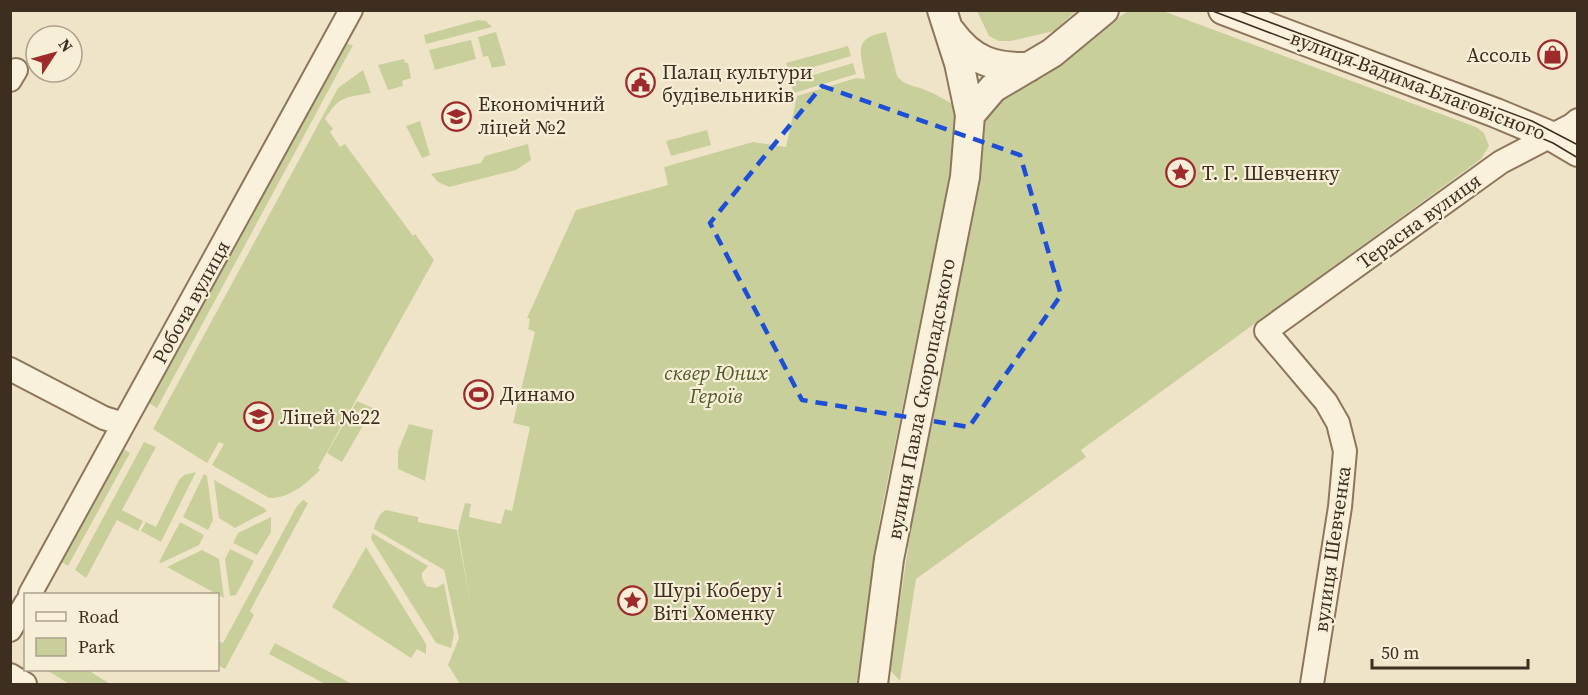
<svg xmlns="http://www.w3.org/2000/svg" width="1588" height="695" font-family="'Source Serif 4',serif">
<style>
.green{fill:#c9cf9b}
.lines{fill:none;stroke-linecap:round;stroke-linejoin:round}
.minor-casing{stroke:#8d765c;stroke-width:26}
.tertiary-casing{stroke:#8d765c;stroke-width:32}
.minor{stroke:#faf1dc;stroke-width:22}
.tertiary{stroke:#faf1dc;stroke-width:28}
.tram{stroke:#3d2e20;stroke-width:1.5}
.marked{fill:none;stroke:#1d4ed8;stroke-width:4.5;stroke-dasharray:12 8;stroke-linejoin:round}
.labels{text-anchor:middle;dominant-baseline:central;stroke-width:4.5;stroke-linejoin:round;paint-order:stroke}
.poi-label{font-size:20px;fill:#3d2e20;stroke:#f7eed8;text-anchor:start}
.street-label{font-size:20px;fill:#3d2e20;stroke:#f7eed8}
.park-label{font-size:20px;font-style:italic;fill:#4d5a26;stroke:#f7eed8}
</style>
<rect width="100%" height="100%" fill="#f0e4c8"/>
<path class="green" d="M977,11h99l-22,20 -43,10h-12l-10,-5z
M1128,11h35l313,116 8,6 5,13 -8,13 -400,291 5,7 -170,122 -16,102 -10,-11 23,-156 67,-336 3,-67z
M478,20l8,1 6,6 -66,17 -2,-9z
M496,32l10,33 -14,3 -4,-12 -5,1 -5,-20z
M886,32l11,44c8,10 16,9 26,13 11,4 22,11 32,16l-1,33 -4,36 -70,344 -23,166h-397l-12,-19 11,-27 -15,-68 -70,-41c1,-6 6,-17 12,-19l32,7v5l39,8 14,77 -13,-77 7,-27 6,1 -2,13 32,7 4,-15 7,2 18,-84 -17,-4 22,-91 -7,-3 2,-10 -3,-1 49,-108 92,-25 -4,-18 89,-25 33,5 11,-51 59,-18 9,1c-4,-27 -13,-41 21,-47z
M471,40l5,19 -41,11 -6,-20z
M344,43l9,2 -196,363 -8,-5v-4z
M848,46l3,10 -61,18 -4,-11z
M404,59l1,4h3l3,15 -9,3 1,5 -15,4 -10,-25z
M853,63l3,11 -62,19 -4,-11z
M363,70l8,23c-26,5 -31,2 -46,26l8,10 -3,3 10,15 5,-3 68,92 2,-2 19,26 -116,208 2,2c-13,13 -31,29 -51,28l-57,-33 12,-21 -5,-2 -12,21 -54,-34 185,-341z
M420,121l10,34 -8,3 -16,-32z
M707,130l4,15 -40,11 -5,-15z
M528,144l3,16 -15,10 -67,17 -11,-5 -7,-8 50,-11 4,-7z
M357,401l16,7 -31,54 -15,-9z
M409,424l24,6 -8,51 -27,-12v-18z
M144,442l12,5 -34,63 21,11 -5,10 -21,-11 -31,58 -11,-8z
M122,448l8,5 -62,113 -8,-5z
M196,472l-35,70 -20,-11 5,-9 10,5 23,-47 5,-5z
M204,474l3,2 6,44 -5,10 -25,-13z
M214,480l50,28 3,3 -32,17 -16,-10z
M303,500l5,3 -58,108 4,4 -29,54 -7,-4v-24l5,2 74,-137z
M271,517v15l-14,23 -24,-12 5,-10z
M180,522l24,13 -5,10 -38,18 -2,-1z
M372,533l56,33 -6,7v5l4,8 10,2 8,-5 10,51 -3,14 -15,-5 -65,-104z
M366,547l60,97v10l-9,-5 -6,9 -79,-51z
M230,549l24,12 -18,34 -6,1 -5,-37z
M202,550l17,9 5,39 -57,-31z
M275,643l77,41h-27l-56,-30z
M47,670h41l22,14h-41z"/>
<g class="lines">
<defs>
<path id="minor" d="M10,80l6,-10
M10,369l94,49 19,6
M30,594l321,-584
M10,630l16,-27
M10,675l15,9
M1312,684l28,-177 5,-56 -7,-28 -12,-21 -60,-71 235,-169 71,-37 6,-5"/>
<path id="tertiary" d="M1223,10l273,103 55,23 27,16
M951,32c21,29 43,36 78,35
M970,115l23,-27 59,-35 52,-43
M873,684l16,-125 76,-382 5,-62 -11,-52 -17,-53"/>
</defs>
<use href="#minor" class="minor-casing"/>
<use href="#tertiary" class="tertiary-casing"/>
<use href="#minor" class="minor"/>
<use href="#tertiary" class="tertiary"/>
<path class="tram" d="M1210,10l284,108 59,25 25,15
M1237,10l295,111 46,24"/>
</g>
<path class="marked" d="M822,86l198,69 41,140 -92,132 -167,-27 -92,-177z"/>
<defs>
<symbol id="shop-ring" viewBox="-11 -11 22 22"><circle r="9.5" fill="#f7eed8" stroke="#9e2a2b" stroke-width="1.5"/><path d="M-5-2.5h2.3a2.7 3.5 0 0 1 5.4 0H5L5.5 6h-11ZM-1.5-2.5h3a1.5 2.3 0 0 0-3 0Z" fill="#9e2a2b"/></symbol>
<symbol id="civic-ring" viewBox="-11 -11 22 22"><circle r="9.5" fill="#f7eed8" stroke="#9e2a2b" stroke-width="1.5"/><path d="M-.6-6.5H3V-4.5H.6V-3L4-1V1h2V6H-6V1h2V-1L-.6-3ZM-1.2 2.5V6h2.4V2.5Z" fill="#9e2a2b"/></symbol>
<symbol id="university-ring" viewBox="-11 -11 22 22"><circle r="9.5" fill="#f7eed8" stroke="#9e2a2b" stroke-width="1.5"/><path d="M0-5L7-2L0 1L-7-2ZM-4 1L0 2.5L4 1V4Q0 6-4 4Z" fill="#9e2a2b"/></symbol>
<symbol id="sight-ring" viewBox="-11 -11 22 22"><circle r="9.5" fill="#f7eed8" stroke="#9e2a2b" stroke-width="1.5"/><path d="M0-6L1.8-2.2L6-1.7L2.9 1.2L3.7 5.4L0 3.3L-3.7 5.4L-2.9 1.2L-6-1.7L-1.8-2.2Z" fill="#9e2a2b"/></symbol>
<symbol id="stadium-ring" viewBox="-11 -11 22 22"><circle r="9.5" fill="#f7eed8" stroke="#9e2a2b" stroke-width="1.5"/><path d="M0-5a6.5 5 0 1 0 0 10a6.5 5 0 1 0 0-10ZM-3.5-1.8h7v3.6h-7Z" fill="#9e2a2b"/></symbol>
<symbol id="school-ring" viewBox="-11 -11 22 22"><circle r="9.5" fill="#f7eed8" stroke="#9e2a2b" stroke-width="1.5"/><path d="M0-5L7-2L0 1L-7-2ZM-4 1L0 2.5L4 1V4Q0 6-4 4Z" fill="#9e2a2b"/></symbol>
</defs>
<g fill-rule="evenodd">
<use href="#shop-ring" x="1536" y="38" width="33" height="33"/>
<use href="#civic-ring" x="624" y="66" width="33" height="33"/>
<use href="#university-ring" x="440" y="100" width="33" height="33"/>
<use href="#sight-ring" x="1164" y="156" width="33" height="33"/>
<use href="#stadium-ring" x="462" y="378" width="33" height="33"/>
<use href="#school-ring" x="242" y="400" width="33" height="33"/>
<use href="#sight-ring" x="616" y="584" width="33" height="33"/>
</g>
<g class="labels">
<g class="poi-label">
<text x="1531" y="55" text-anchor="end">Ассоль</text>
<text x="662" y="72">Палац культури<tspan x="662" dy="23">будівельників</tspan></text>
<text x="478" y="104">Економічний<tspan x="478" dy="23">ліцей №2</tspan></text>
<text x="1202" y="173">Т. Г. Шевченку</text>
<text x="500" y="394">Динамо</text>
<text x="280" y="417">Ліцей №22</text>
<text x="653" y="590">Шурі Коберу і<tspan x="653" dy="23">Віті Хоменку</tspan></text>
</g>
<g class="street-label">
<text transform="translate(1418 85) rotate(21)">вулиця Вадима Благовісного</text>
<text transform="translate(1419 221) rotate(-36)">Терасна вулиця</text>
<text transform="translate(191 302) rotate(-61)">Робоча вулиця</text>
<text transform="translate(921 399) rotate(-79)">вулиця Павла Скоропадського</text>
<text transform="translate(1332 549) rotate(-82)">вулиця Шевченка</text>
</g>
<g class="park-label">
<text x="716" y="373">сквер Юних<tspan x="716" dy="23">Героїв</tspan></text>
</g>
</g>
<rect width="1588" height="695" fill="none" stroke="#3d2e20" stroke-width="24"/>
<rect x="24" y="593" width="195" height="78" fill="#f7eed8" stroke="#ada18e" stroke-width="1.5"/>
<rect x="36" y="612" width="30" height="9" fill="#faf1dc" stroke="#ada18e" stroke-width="1.5"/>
<text x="78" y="623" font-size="18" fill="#3d2e20">Road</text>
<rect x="36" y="638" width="30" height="18" fill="#c9cf9b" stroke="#ada18e" stroke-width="1.5"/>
<text x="78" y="653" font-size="18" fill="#3d2e20">Park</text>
<g transform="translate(54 54) rotate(54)"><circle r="28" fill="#f7eed8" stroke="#ada18e" stroke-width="1.5"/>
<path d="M0-4.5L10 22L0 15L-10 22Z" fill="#9e2a2b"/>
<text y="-9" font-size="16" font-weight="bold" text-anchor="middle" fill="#3d2e20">N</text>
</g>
<path d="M1372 659v9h156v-9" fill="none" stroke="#3d2e20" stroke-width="3"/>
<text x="1381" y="659" font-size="18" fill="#3d2e20" stroke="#f7eed8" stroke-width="4.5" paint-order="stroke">50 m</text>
</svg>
